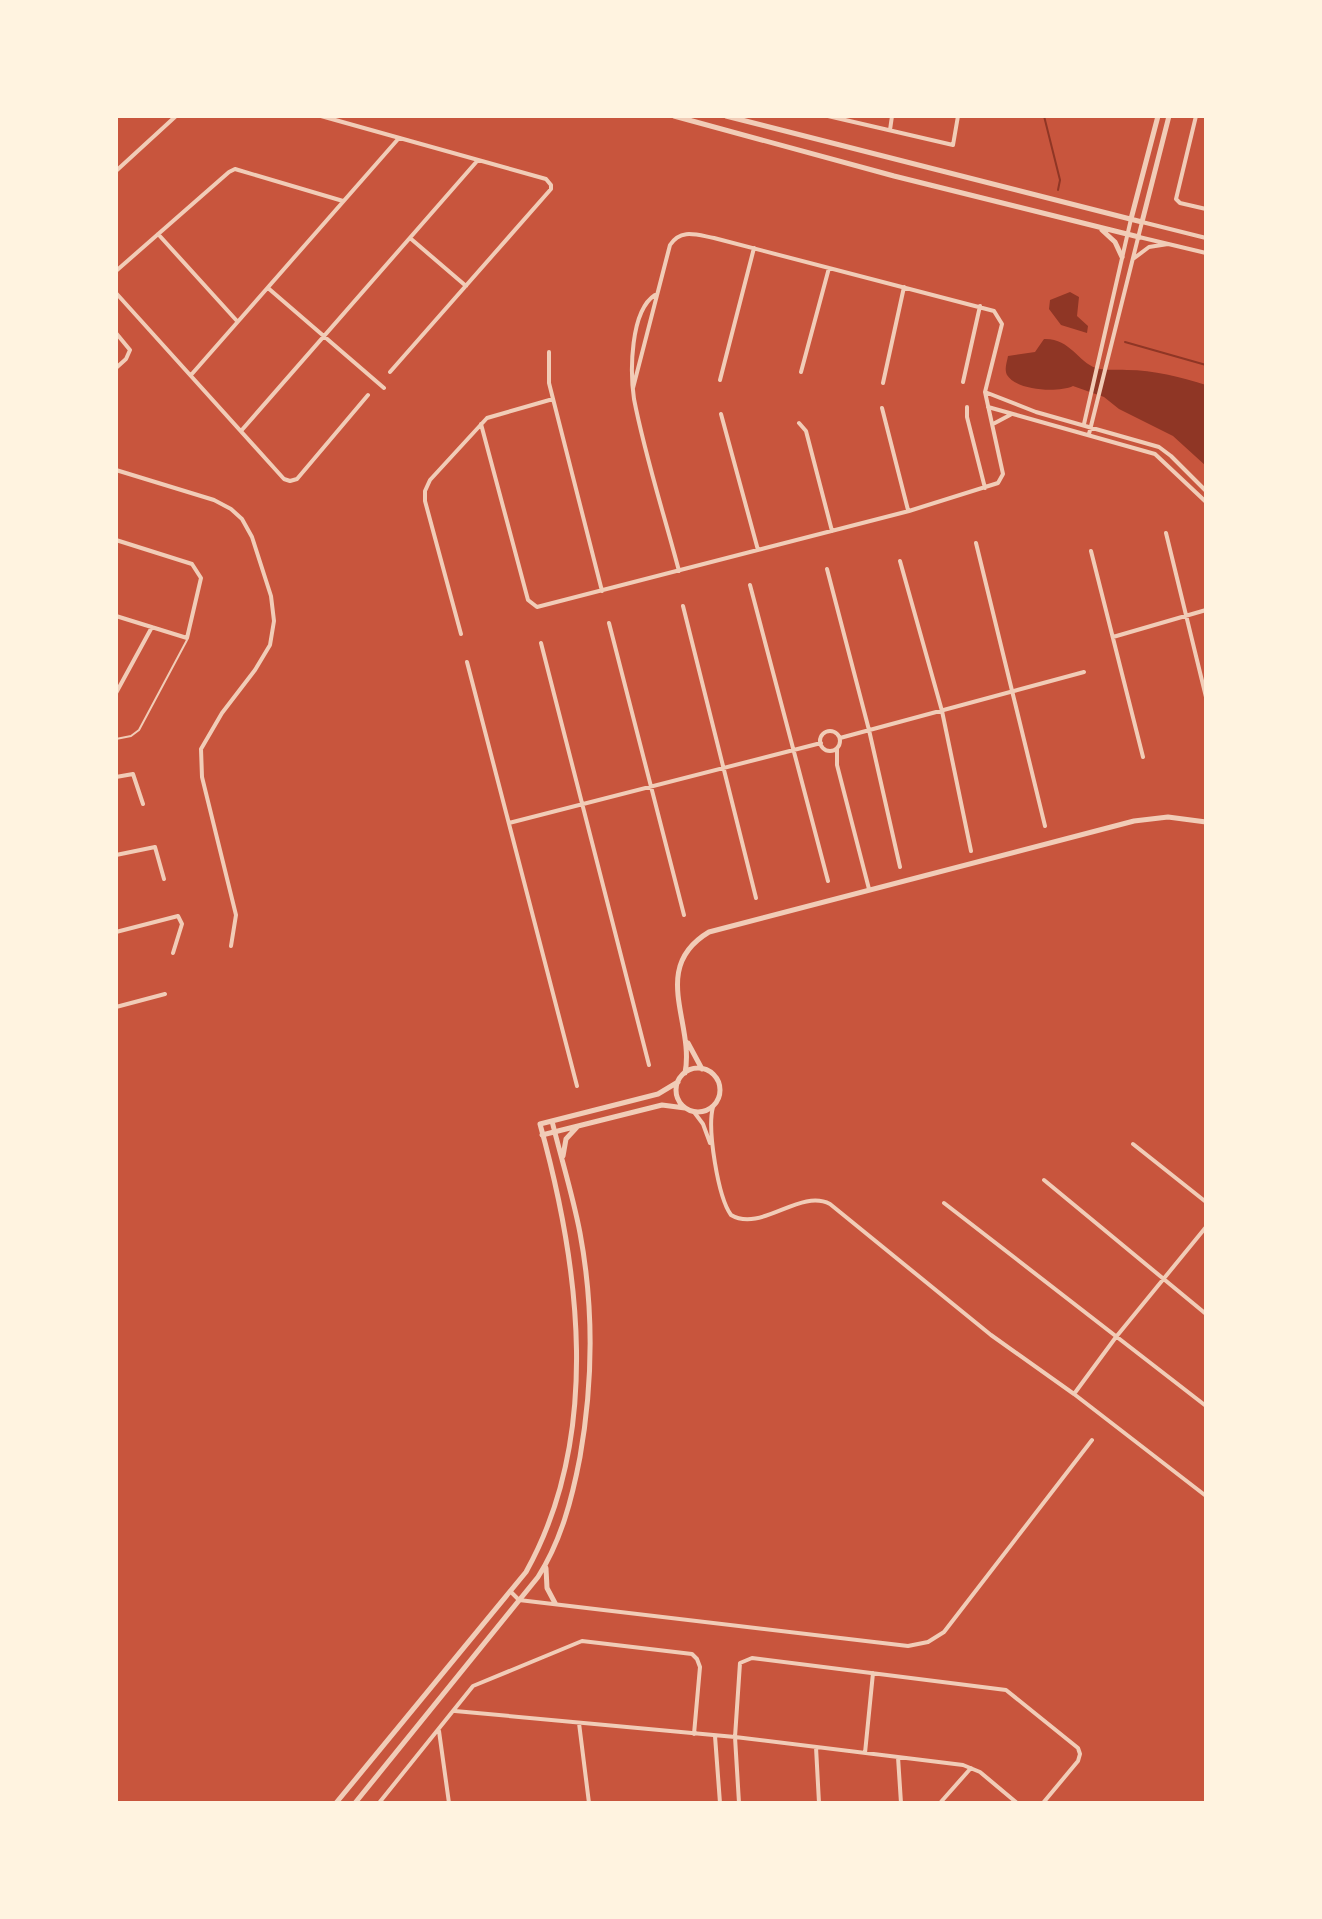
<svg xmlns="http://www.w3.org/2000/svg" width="1322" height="1919" font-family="'Source Sans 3',sans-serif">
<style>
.water{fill:#8f3625}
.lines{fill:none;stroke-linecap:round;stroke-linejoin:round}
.stream{stroke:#8f3625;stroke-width:2}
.service{stroke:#f1ccb7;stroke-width:2}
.minor{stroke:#f1ccb7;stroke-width:4}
.tertiary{stroke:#f1ccb7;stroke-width:5}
</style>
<rect width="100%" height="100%" fill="#c8553d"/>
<path class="water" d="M1070,292l9,5 -2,19 11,10 -1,7 -26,-8 -12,-16 1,-9z
M1044,339c26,-1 34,23 52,29 12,3 19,1 31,2 27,0 53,7 79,15v81l-33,-30 -54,-27 -15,-12 -31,-11c-15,7 -56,5 -66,-11 -3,-6 0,-13 1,-19l27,-4z"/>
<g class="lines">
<path class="stream" d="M1044,116l16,64 -2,10
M1125,342l81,23"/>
<path class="service" d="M116,739l15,-3 8,-6 48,-90"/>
<path class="minor" d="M321,116l225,63 5,6v4l-161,183
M828,116l125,29 5,-29
M1196,116l-20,83 4,4 26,6
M890,130l2,-14
M116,171l60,-55
M158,234l79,87
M1139,237l67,16
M410,238l56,48
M1133,259l16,-12 19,-3
M116,271l113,-99 6,-3 108,32
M268,288l116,100
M116,293l168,186 6,2 7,-2 71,-84
M655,295c-25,16 -25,77 -21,104 11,57 30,115 45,172
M116,333l14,17 -4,9 -10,9
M549,352v31l53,208
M801,372l28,-104
M191,375l208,-237
M720,380l34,-132
M963,382l17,-76
M883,383l21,-96
M985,392l51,20 123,35 12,9 35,35
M967,407v10l18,71
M988,407l167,47 51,48
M882,408l26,102
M721,414l37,136
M799,423l7,8 26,100
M481,424l47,176 9,7 372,-96 89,-28 5,-9 -18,-82 17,-68 -8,-13 -280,-73c-17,-3 -33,-10 -44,7l-37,143
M993,424l17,-9
M1084,424l47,-205
M241,431l237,-271
M1089,434l53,-212 64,16
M116,470l98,30 17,9 11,10 10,18 19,59 3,25 -4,24 -15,25 -33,43 -21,36 1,28 34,138 -5,31
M1166,533l40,164
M116,540l76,24 9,14 -14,60 -71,-22
M976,543l69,283
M1091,551l52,206
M900,561l42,150 29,140
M827,569l42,161 31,137
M750,585l78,296
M683,606l73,292
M609,623l75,292
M461,634l-36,-133v-10l5,-11 57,-62 66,-19
M1113,637l93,-27
M541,643l108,422
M467,662l110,424
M116,693l36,-66
M820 741a10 10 0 1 1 20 0a10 10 0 1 1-20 0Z
M840,738l244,-66
M837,748v17l32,124
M116,777l17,-3 10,30
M509,823l312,-80
M116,855l39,-8 9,32
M116,932l62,-16 4,8 -9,29
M116,1007l49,-13
M713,1107c-6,22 5,90 18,108 30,18 69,-27 99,-11l161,131 83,59 132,102
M694,1112l9,12 7,19
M1133,1144l73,58
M1044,1180l162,134
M944,1203l262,203
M1074,1394l42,-57 90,-110
M511,1592l8,8 389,46 20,-4 16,-10 148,-192
M455,1711l280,26 228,28 17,7 37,31
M579,1723l10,80
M439,1731l10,72
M715,1736l5,67
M816,1747l3,56
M865,1753l8,-80
M898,1757l3,46
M379,1803l94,-117 109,-45 110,13 5,5 3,8 -6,67
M739,1803l-4,-66 5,-74 12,-5 254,32 72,58 2,6 -2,7 -35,42
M940,1803l31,-35"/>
<path class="tertiary" d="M674,116l220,60 245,61
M726,116l416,106 27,-106
M1131,219l27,-103
M1102,230l13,12 7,15
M688,1043l14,26
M676 1090a22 22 0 1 1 44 0a22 22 0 1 1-44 0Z
M685,1073c10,-50 -36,-105 24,-141l425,-111 34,-4 38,5
M542,1135l120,-30 23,3
M563,1156l3,-17 11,-12
M546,1568l1,20 8,15
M336,1803l190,-231c76,-137 54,-304 14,-448l118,-30 20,-12
M355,1803l183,-226c23,-36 34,-78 42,-120 13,-74 14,-149 0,-224 -7,-37 -19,-75 -28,-112"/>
</g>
<rect width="1322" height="1919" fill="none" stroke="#fff3e0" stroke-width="236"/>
</svg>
